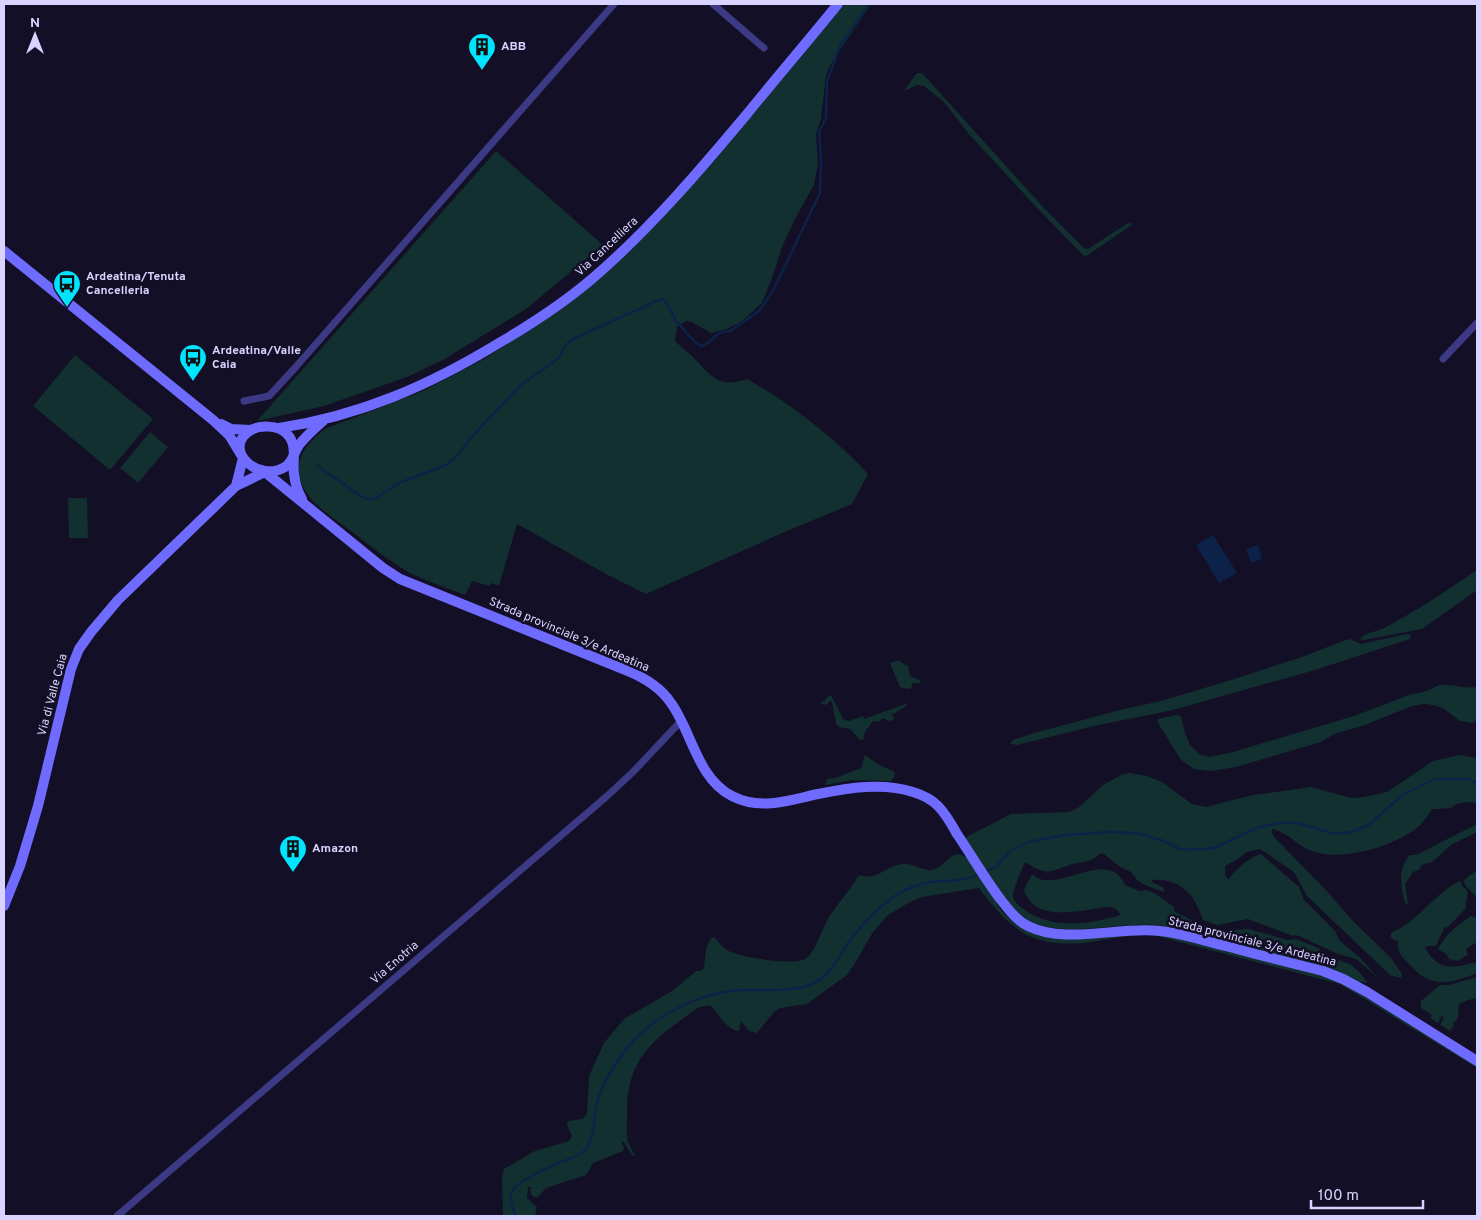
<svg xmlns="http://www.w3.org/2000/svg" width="1481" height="1220" font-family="Overpass,sans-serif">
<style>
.green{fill:#12302f}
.water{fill:#0c2248}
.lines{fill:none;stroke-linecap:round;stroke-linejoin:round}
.stream{stroke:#0c2248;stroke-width:2.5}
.street{stroke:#3d3a85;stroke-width:7}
.secondary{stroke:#6f6bff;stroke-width:10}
.labels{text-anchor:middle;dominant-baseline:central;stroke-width:5;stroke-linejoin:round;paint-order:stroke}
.poi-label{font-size:12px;font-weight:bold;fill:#d9d4ff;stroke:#130f26;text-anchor:start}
.street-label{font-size:12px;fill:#d9d4ff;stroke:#130f26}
</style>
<rect width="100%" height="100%" fill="#130f26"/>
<path class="green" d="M845,4h26l-39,58 -6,13 -5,44 -5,15 2,29 -4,22 -19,34 -13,28 -9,28 -11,28 -20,18 -15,8 -16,4 -19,-11 -6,-1 -9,6 -2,13c5,7 12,11 18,17 18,19 26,32 54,22 43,24 88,59 121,95l-16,30 -63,26 -143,64 -38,-19 -91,-51 -18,62 -8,-3 -2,3 -17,-5 -7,14c-18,-7 -36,-13 -53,-21 -22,-12 -40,-27 -60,-42 -15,-12 -35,-23 -46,-40 -17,-26 -2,-49 21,-64l96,-37 61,-32 51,-33 51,-38 46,-39 83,-89z
M917,73h5l123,136 39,39 4,1 40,-26 5,1 -48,33 -48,-49 -69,-75 -24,-31 -20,-16 -7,-1 -13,6z
M496,151l107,94 -77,64 -83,51 -36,17 -83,29 -67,15z
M75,355l78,64 -43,51 -77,-64z
M150,432l18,15 -30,36 -18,-15z
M68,498h19l1,40h-19z
M1477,570v20l-55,39 -58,11 -4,-1c5,-7 17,-7 24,-11 33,-17 63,-38 93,-58z
M1407,634l4,1 -1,4 -95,31 -142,40 -79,16 -77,19 -6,-1v-1l2,-3 21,-7 86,-23 41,-9 70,-21 71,-23 41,-16 7,-2 11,5z
M895,661h4l9,5 2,10 10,4v3h-7l-2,5 -4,1 -7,-2 -10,-24z
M1439,685c13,-1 25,4 38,2v34l-5,2 -12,-2 -17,-13 -10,-3 -9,-1 -12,2 -47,19 -31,9 -13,8 -85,25 -25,4 -17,-2 -13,-9 -23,-37v-4l18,-4 5,1 4,17 5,12 9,9 10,3 24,-5 124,-37 52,-20 18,-4z
M831,695l12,24 6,2 14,-5 1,3 42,-15 -1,-4 2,4 -1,2 -16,10h4l-1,4 -4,1 -6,-3 -5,4 -5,-1 -8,11 -2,8h-3l-10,-11 -11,-2 -3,-3 -4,-22 -2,-1 -4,4 -6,-2 6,-3v-2z
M865,755l14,10 16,7 -1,6 -3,3 -39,-1 -27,5 2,-6 8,-1 26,-10z
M1459,755l18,3v45c-8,-1 -19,-2 -26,5 -4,0 -16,2 -19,1 -4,6 -8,13 -14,18 -24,20 -80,36 -109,23 -13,-6 -21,-17 -36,-21l-2,3 4,6 50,51 27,31 39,38 11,16 -1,4 -11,-3 -83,-79 -13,-24 -34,-23 -14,3 -5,5 -16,9v10l4,4c5,-10 20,-22 32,-26l38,33 5,13 31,31 4,9 21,18 18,20 -22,-19 -18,-5 -39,-18 -4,-1 -2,1 -45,-17 -31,6 -14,-5c-8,-25 -23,-42 -51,-40l1,3 10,4 1,5 -17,-6 -9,-5 -7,-9 -11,-5 -17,-14c-5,1 -5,3 -10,6 -6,4 -16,3 -23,6 -21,7 -24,11 -45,-3l-2,4c-2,6 -10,24 -10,29 0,7 7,11 12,15 28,20 64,14 96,5 -1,-1 -4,-5 -5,-6 -7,-4 -16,-1 -23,0 -24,4 -60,10 -69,-19l7,-14 2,-1c23,21 75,-30 92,10l15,6 6,-1 10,4 18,13v4l17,9 10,7 8,2 10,2 30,-2 39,11 8,-1 23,9c7,13 20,10 32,17 7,4 12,12 17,18l-10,-1c-38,-11 -75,-23 -113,-34 -25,-8 -50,-16 -76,-21 -45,-9 -102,14 -142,-7 -21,-10 -49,-61 -62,-81l3,-3 43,-22 58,-2 9,-4 25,-23 20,-11 6,-1 18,3 15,6 30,22 14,3 47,-12 58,-8 40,11 13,-1 23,-5 46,-31z
M1477,824v8l-26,13 -19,17 -11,3 -1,4 -7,3 -8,12 3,20 -3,-1c-4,-17 -8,-34 5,-48h6z
M958,854l11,4 32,52 13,13 11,7 129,3 160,39 25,9 138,84v3l-137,-84 -187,-49c-21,-1 -40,4 -61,7 -58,7 -79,-9 -113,-54l-57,9 -12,5 -22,13 -15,17 -19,33 -7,10 -40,29 -27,4 -6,4 -17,21 -8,-2 -8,-10 -2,10c-12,-1 -20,-16 -28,-25 -11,-3 -21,8 -30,14 -37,26 -55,49 -54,95 0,8 -1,18 1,27 2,5 5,9 7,14l-3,-1 -8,-13h-3l3,6 -1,3 -30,12 -7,12 -40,13 -9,10 -5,-2 -2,-5 1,-4h-3l-1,11 10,9 -2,9h-32l-1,-39 2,-8 31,-18 34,-10 3,-5 -5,-11 1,-4 14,-2 5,-5 2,-38 15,-33 20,-24 48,-28 24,-20h5l3,-3 2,-19 5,-11 3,-1c4,4 8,10 13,13 10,7 67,16 78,9 10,-6 15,-25 21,-36 8,-17 23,-30 32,-47 6,-2 10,2 15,0 12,-4 21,-13 34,-12 8,1 16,6 24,6 11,-1 16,-14 27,-16z
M1477,870v28l-12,-13 -1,-5z
M1460,881l3,6 4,3c2,7 -2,11 -1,18l-18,19 -4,1 -8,18h-9l-2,2c14,24 28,20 52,14v11c-27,11 -46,16 -67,-8 -9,-9 -12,-11 -12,-24l-6,-2 -2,-3 2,-4c22,-7 45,-41 68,-51z
M1471,916l6,2v24l-11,7 2,6 -11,6 -8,-2 -3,-5 -8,-5c8,-16 18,-22 33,-33z
M1477,977v21l-9,2 -9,4 -1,14 -5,5 1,2 -4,6 -10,-6 4,-7 -2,-2 -4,7 -8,-5 2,-3 -11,-7v-7l19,-16h9z"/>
<path class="water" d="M1213,535l24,38 -18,10 -23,-38z
M1258,545l4,14 -11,4 -5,-14z"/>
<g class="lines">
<path class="stream" d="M318,466l41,29 8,4 9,-1 23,-15 47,-18 9,-7 20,-25 47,-49 36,-25 8,-14 7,-6 88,-40 4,1 11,21 20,22 5,3 4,-1 14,-12 11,-2 29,-20 14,-20 47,-98 1,-32 -2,-29 7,-14 1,-37 13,-35 29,-42
M984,872l13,-6 13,-15 18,-9 38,-7 43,-3 27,1 25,7 19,9 12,1 22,-2 43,-20 22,-5h18l38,11 17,-2 18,-8 32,-29 33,-16h34l8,4
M515,1216c-1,-7 -5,-15 -4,-22 3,-12 39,-28 50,-32 8,-3 18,-5 24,-12 10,-11 8,-32 12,-47 6,-21 23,-49 38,-64 28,-28 69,-48 109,-49 24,-1 48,3 70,-7 17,-8 24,-26 34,-40 12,-16 28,-34 45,-46 12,-8 25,-13 38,-15 17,-2 33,0 48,-8"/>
<path class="street" d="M713,4l51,44
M1443,359l34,-36
M244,401l25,-5 25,-27 320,-365
M117,1216l489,-419 27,-25 48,-51"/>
<path class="secondary" d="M4,251l209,169 16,15 14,23
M221,424l10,5 20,1
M279,428c81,-12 151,-43 220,-85 36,-21 71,-44 102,-72 53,-47 100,-102 146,-157 30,-37 61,-73 91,-110
M265,472l118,96 17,11 228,92c17,7 33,17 43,32 21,29 26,75 61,93 29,15 57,4 86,-2 30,-6 65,-12 95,-2 10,3 18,7 25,14 8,8 14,19 19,28 15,22 28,45 44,66 8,10 15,20 27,26 38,19 90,0 132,5 22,2 44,10 66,15 32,9 65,17 97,25l20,8 24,13 110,69
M236,486l7,-28
M302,499c-4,-7 -7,-16 -8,-25 -2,-13 4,-29 -7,-40 -8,-9 -29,-10 -39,-2 -25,19 11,51 37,35 8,-5 9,-15 14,-22 7,-9 16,-17 24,-24
M4,906l16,-40 18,-60 33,-137 8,-20 12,-17 27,-32 118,-114 29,-14"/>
</g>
<defs>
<symbol id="building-pin" viewBox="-11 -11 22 30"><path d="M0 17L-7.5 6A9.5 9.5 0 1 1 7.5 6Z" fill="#00e5ff" stroke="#130f26"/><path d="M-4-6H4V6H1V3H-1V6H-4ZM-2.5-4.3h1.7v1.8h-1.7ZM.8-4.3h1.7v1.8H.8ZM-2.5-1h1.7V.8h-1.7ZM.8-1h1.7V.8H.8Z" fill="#111"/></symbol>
<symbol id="bus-pin" viewBox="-11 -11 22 30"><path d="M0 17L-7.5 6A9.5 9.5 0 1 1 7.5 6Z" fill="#00e5ff" stroke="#130f26"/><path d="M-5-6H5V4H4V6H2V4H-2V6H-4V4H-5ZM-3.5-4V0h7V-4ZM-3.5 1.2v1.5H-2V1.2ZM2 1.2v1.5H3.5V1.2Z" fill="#111"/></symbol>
</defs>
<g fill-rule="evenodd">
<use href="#building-pin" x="466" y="31" width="32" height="43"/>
<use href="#bus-pin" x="51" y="268" width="32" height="43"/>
<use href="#bus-pin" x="177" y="342" width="32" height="43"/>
<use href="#building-pin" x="277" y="833" width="32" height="43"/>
</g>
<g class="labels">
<g class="poi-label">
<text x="501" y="47">ABB</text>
<text x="86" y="277">Ardeatina/Tenuta<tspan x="86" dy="14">Cancelleria</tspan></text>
<text x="212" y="351">Ardeatina/Valle<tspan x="212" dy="14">Caia</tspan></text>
<text x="312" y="849">Amazon</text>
</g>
<g class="street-label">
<text transform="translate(607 247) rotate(-43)">Via Cancelliera</text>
<text transform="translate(569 635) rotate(23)">Strada provinciale 3/e Ardeatina</text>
<text transform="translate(53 695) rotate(-75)">Via di Valle Caia</text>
<text transform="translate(1252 942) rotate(14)">Strada provinciale 3/e Ardeatina</text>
<text transform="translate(395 963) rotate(-41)">Via Enotria</text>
</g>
</g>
<rect width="1481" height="1220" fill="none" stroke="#d9d4ff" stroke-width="10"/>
<g transform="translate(35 35)" stroke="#130f26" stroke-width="4" paint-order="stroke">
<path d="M0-4L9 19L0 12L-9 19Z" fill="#d9d4ff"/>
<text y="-8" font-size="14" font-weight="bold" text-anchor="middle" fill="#d9d4ff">N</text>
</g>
<path d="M1311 1200v8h112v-8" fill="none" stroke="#d9d4ff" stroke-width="2.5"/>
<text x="1318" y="1200" font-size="15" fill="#d9d4ff" stroke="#130f26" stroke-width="4" paint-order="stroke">100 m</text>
</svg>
